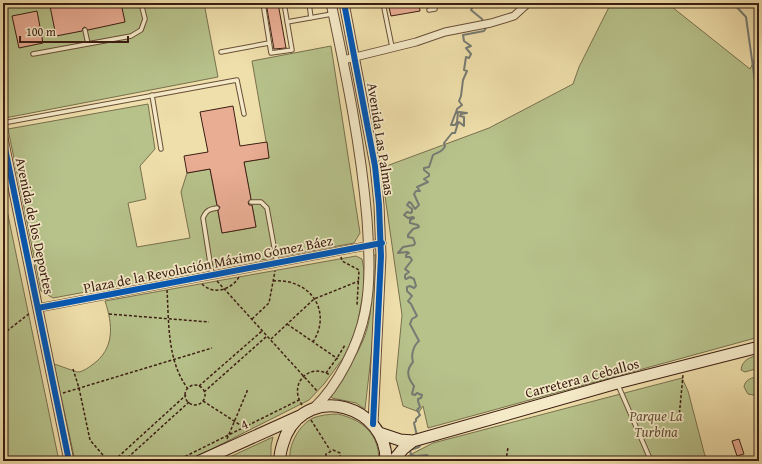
<svg xmlns="http://www.w3.org/2000/svg" width="762" height="464" font-family="'Gentium Book Plus',serif">
<style>
.green{fill:#b7c28b;stroke:#79704e}
.lines{fill:none;stroke-linecap:round;stroke-linejoin:round}
.stream{stroke:#767b73;stroke-width:2}
.building{fill:#e9ad94;stroke:#3b1d12}
.service-casing{stroke:#684e38;stroke-width:5.5}
.minor-casing{stroke:#684e38;stroke-width:9}
.tertiary-casing{stroke:#684e38;stroke-width:11}
.secondary-casing{stroke:#3b1d12;stroke-width:13}
.path{stroke:#3b1d12;stroke-width:1.5;stroke-dasharray:3 2;stroke-linecap:butt}
.service{stroke:#f5eac8;stroke-width:3.5}
.minor{stroke:#f5eac8;stroke-width:7}
.tertiary{stroke:#f5eac8;stroke-width:9}
.secondary{stroke:#f5eac8;stroke-width:11}
.cycleway-casing{stroke:#f5eac8;stroke-width:8}
.cycleway{stroke:#0057b8;stroke-width:6}
.labels{text-anchor:middle;dominant-baseline:central;stroke-width:3.5;stroke-linejoin:round;paint-order:stroke}
.street-label{font-size:14px;fill:#3b1d12;stroke:#f5eac8}
.park-label{font-size:14px;font-style:italic;fill:#604f36;stroke:#f5eac8}
</style>
<rect width="100%" height="100%" fill="#efdfab"/>
<filter id="stains"><feTurbulence type="fractalNoise" baseFrequency=".005" numOctaves="4"/><feColorMatrix values="0 0 0 0 .2 0 0 0 0 .09 0 0 0 0 .02 0 0 0 .5 -.17"/></filter>
<radialGradient id="worn" r=".72"><stop offset=".6" stop-color="#630" stop-opacity="0"/><stop offset="1" stop-color="#630" stop-opacity=".3"/></radialGradient>
<path class="green" d="M3,3h201l14,74 -213,41 -2,-7z
M611,3h56l83,66 9,-18v286l-331,91 -5,-22 -4,6 -16,-6 -7,-28 6,-63 -21,-147 108,-40 84,-44 6,-17z
M331,46l29,187 -6,10 -301,55 -12,-7 -33,-162 140,-25 7,45 -15,17 6,33 -18,4 9,44 53,-9 -9,-46 6,-19 23,-4 12,64 34,-6 -12,-65 25,-4 -17,-97z
M3,191l56,270h-56z
M373,255h3v58l-11,96 -9,-6 -24,-5 -2,-6c18,-23 37,-49 40,-78 2,-20 2,-40 3,-59z
M356,256l6,3 2,11v18l-8,44 -12,25 -20,27 -15,16 -121,61h-113l-21,-97c4,1 22,8 24,8 4,0 10,-4 14,-7 23,-16 21,-40 13,-64z
M759,355v13l-14,4 -4,-2c1,-10 9,-13 18,-15z
M759,376v17l-6,2 -5,-1 -4,-7c1,-8 8,-9 15,-11z
M682,378l6,13 17,65 12,5h-315l2,-3 29,-15z
M338,414c25,6 41,20 41,47h-89c-2,-16 9,-36 23,-43 8,-3 17,-4 25,-4z
M273,437l-2,9v15h-50z"/>
<g class="lines">
<path class="stream" d="M733,3l13,14 13,93
M456,112l-5,13h4l2,-3 1,-10
M417,436l-3,-13 2,-2v-2l4,-4 -3,-5 3,-3 -2,-6v-2l3,-1 1,-3 -5,-2 -2,2 -3,-1 2,-8c-7,-9 -8,-16 -1,-24 -2,-7 0,-16 6,-21l-9,-17 2,-5 5,-3 -6,-12 -3,-3 4,-5 -5,-5v-4l3,-1 4,2 2,-2 -2,-7 -4,-2 -4,2 -1,-1v-3l4,-3 -4,-3 7,-9 -2,-3h-4v-2l3,-2 -2,-1 -9,1 5,-6 11,-2 1,-2 -2,-5 -5,-1v-2l5,-6 6,-2 -1,-2 -8,-2v-3l4,-2 -1,-1 -5,1 -4,-3 3,-3 4,1 1,-1v-3l-5,-4 2,-3 2,1 4,6 4,-4 -5,-11 2,-3h4l-3,-4 11,-5 -4,-3 5,-3v-2l-5,-4v-2l5,-1 4,-12c5,-3 10,-3 12,-9l-1,-3 8,-10h3l3,-10 1,-1 5,4v-9l-4,-1 1,-2 6,-1 -8,-1 -3,1 1,-4 5,-4 -3,-4 2,-5 2,-16 4,-9 -3,-1 2,-13 3,1 2,-4 -5,-6 5,-2 -7,-5 -1,-6 21,-4 2,-3 -4,-9 -11,-9 4,-7
M421,443l-2,4 -9,3 1,5 5,1 11,-1 2,2v4"/>
</g>
<path class="building" d="M67,3h54l4,19 -37,8 -3,-3 -2,1 -1,3 -26,5 -6,-30z
M266,3h12l8,45 -12,1z
M388,3h31l1,8 -29,5z
M37,11l6,32 -24,5 -7,-32z
M233,106l7,40 27,-4 2,16 -25,4 7,37 -3,3 1,3h3l4,22 -34,6 -4,-22 2,-4 -3,-2 -7,-36 -23,4 -3,-17 24,-4 -8,-40z
M739,439l5,15 -7,2 -5,-15z"/>
<g class="lines">
<defs>
<path id="service" d="M263,3l8,50 21,-3 -8,-47
M309,3l2,15
M383,3l9,44
M429,10l6,-1 -1,-6
M287,22l45,-8
M85,30l3,14
M221,52l48,-9
M33,54l98,-18 10,-6 4,-11 -4,-16
M152,95l9,54
M3,123l234,-43 7,34
M251,202h10l6,6 10,55
M212,275l-9,-57c3,-8 7,-9 14,-10
M618,385l33,76"/>
<path id="minor" d="M343,60l73,-18 29,-10 46,-9 23,-7 12,-11v-2
M38,308l344,-65"/>
<path id="tertiary" d="M344,3l31,163 4,39 2,51 -8,168
M3,138l66,323
M314,408c24,-22 45,-65 51,-96 6,-30 4,-62 2,-93 -6,-73 -21,-145 -36,-216"/>
<path id="secondary" d="M379,433l21,7 13,1 204,-58 142,-36
M200,461l100,-45
M280,461c-1,-9 3,-18 6,-26 24,-52 101,-29 100,26
M393,461l10,-12 10,-8"/>
</defs>
<use href="#service" class="service-casing"/>
<use href="#minor" class="minor-casing"/>
<use href="#tertiary" class="tertiary-casing"/>
<use href="#secondary" class="secondary-casing"/>
<path class="path" d="M341,257l1,4 17,9 -2,35
M217,281l101,111
M273,281c36,-3 60,29 40,61
M202,284c2,2 5,4 8,5 11,4 24,-3 29,-12
M167,290c2,33 0,71 21,99
M109,314l100,8
M252,319l17,-16 6,-32
M287,324l51,35
M3,334l27,-21
M271,339l43,-40 45,-18
M73,369l6,19 11,52 18,21
M326,373l11,-15 8,-13
M185 395a10 10 0 1 1 20 0a10 10 0 1 1-20 0Z
M199,386l63,-55
M204,392l63,-56
M63,393l149,-45
M203,401l45,29
M302,405c-14,-21 7,-43 28,-30
M679,418l4,-43
M311,420l19,30
M227,439l21,-50
M118,457l68,-62
M342,458l28,3
M108,461c5,-5 11,-4 16,0
M124,461l65,-59
M176,461l123,-61
M325,461l1,-7 7,-4 7,3 1,8
M506,461l2,-14"/>
<use href="#service" class="service"/>
<use href="#minor" class="minor"/>
<use href="#tertiary" class="tertiary"/>
<use href="#secondary" class="secondary"/>
<defs>
<path id="cycleway" d="M344,3l31,163 4,39 2,51 -8,168
M3,138l66,323
M38,308l344,-65"/>
</defs>
<use href="#cycleway" class="cycleway-casing"/>
<use href="#cycleway" class="cycleway"/>
</g>
<g class="labels">
<g class="street-label">
<text transform="translate(381 139) rotate(81)">Avenida Las Palmas</text>
<text transform="translate(35 226) rotate(78)">Avenida de los Deportes</text>
<text transform="translate(208 264) rotate(-11)">Plaza de la Revolución Máximo Gómez Báez</text>
<text transform="translate(582 378) rotate(-15)">Carretera a Ceballos</text>
<text transform="translate(244 424) rotate(-24)">4</text>
</g>
<g class="park-label">
<text x="656" y="416">Parque La<tspan x="656" dy="16">Turbina</tspan></text>
</g>
</g>
<rect width="762" height="464" fill="none" stroke="#efdfab" stroke-width="16"/>
<rect x="4" y="4" width="754" height="456" fill="none" stroke="#3b1d12" stroke-width="2"/>
<rect x="8" y="8" width="746" height="448" fill="none" stroke="#3b1d12"/>
<path d="M20 36v6h108v-6" fill="none" stroke="#3b1d12" stroke-width="2"/>
<text x="26" y="36" font-size="12" fill="#3b1d12" stroke="#f5eac8" stroke-width="3" paint-order="stroke">100 m</text>
<rect width="100%" height="100%" filter="url(#stains)"/>
<rect width="100%" height="100%" fill="url(#worn)"/>
</svg>
